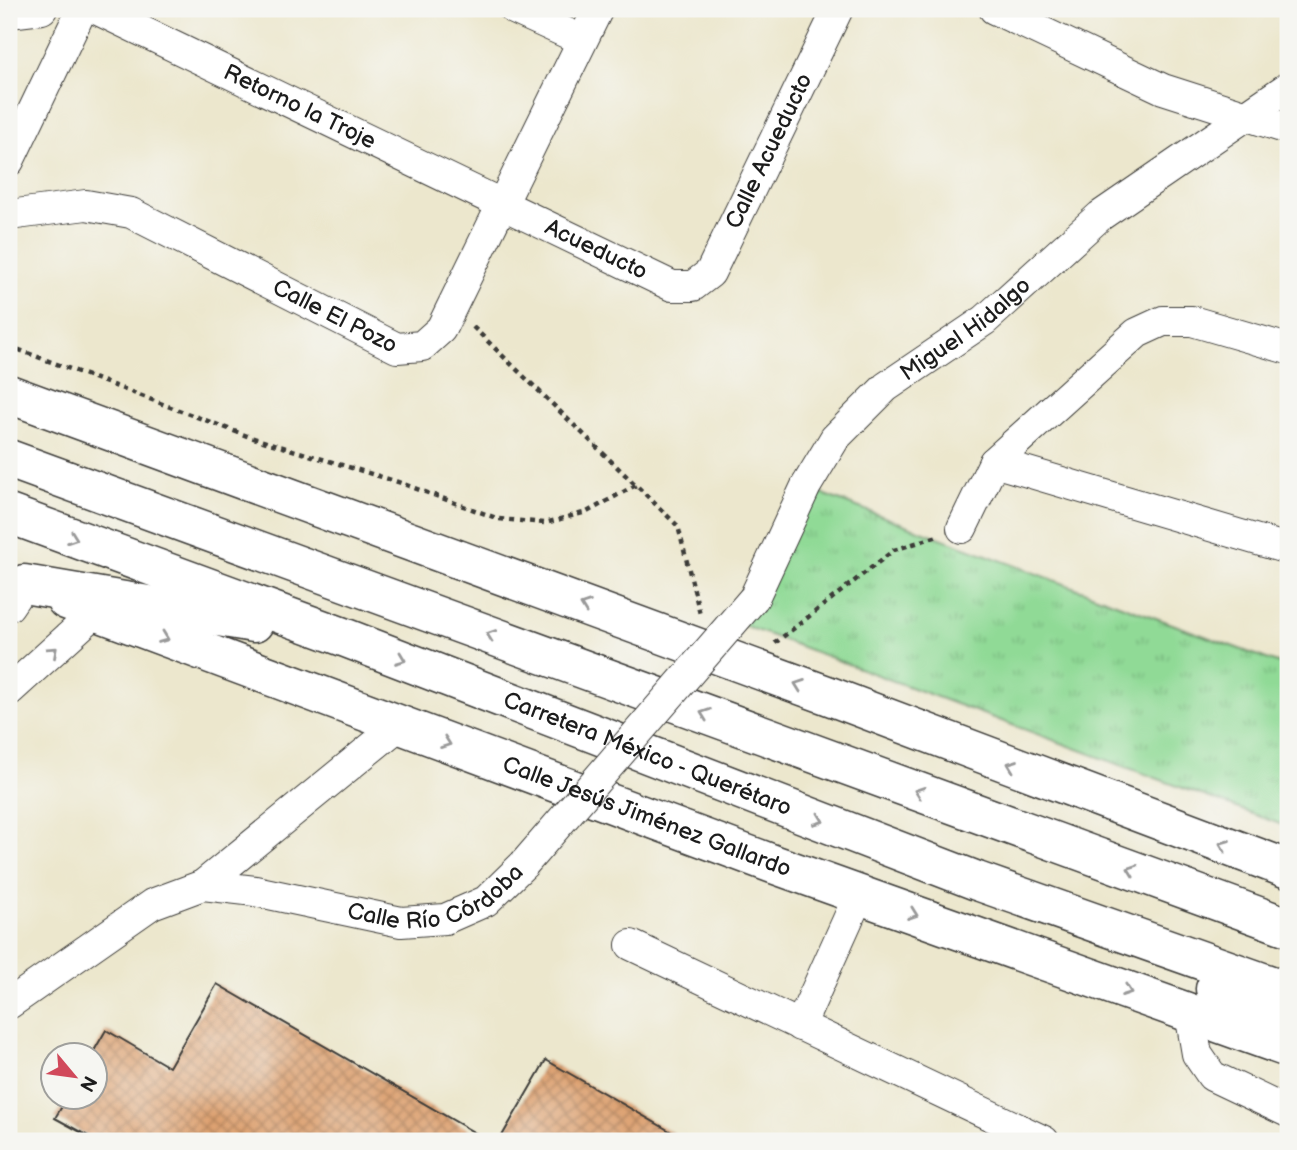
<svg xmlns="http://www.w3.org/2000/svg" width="1297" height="1150" font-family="'Balsamiq Sans',sans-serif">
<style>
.park{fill:url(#park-tufts);stroke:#567b59;stroke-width:2}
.building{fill:url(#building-cross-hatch)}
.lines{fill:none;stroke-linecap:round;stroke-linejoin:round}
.minor-casing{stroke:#3b3a37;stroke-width:32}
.major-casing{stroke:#3b3a37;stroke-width:41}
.highway-casing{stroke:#3b3a37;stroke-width:41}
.path{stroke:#3b3a37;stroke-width:4.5;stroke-dasharray:5 5;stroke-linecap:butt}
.minor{stroke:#fff;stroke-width:30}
.major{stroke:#fff;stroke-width:38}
.highway{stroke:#fff;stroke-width:38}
.minor-bridge-casing{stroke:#3b3a37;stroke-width:32;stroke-linecap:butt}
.minor-bridge{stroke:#fff;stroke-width:30}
.oneway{stroke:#999}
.labels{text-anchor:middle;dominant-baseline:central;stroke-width:5;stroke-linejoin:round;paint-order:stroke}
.street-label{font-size:23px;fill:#1c1c1c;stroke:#f6f6f2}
</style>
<defs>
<pattern id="park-tufts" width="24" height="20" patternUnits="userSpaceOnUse" patternTransform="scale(1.75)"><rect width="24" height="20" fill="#90da96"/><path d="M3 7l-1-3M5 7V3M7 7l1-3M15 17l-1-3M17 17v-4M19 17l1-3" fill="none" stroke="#7cba81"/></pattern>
<pattern id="building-cross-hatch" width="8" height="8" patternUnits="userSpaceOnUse" patternTransform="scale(1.75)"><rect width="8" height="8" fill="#dda171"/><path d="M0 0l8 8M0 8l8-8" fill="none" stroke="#b2825c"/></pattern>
</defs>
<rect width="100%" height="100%" fill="#f6f6f2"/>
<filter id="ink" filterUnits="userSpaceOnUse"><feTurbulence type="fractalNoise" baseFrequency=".0143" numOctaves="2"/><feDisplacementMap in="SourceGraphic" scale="14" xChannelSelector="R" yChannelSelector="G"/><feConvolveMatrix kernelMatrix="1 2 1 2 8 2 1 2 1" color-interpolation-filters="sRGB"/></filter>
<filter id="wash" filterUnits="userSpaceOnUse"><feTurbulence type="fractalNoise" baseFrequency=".00686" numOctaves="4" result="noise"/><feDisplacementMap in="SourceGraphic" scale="28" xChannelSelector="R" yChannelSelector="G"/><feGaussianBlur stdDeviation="1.57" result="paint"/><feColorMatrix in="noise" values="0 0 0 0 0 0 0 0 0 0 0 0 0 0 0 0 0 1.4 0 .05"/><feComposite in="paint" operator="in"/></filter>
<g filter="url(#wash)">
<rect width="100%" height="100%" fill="#ece7cd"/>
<path class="park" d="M806,488l482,179v160l-551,-204z"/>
<g id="blocks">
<path class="building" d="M217,984l272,157h-392l-42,-23 12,-20h27v-42h-3l15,-26 63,37z
M546,1060l141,81h-188z"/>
</g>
</g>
<g filter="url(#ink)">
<use href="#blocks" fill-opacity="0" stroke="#3b3a37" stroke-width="2"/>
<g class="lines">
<defs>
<g id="minor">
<path id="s1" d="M96,9l576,277h21l17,-13 128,-264"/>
<path d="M514,9l68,31"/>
<path d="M994,9l169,80 125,40"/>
<path d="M9,13l33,-4"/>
<path d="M9,161l73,-152"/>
<path id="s2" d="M9,215l77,-10 45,8 266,135 25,-2 19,-17 157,-320"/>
<path d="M994,462l294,87"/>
<path d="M962,528l32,-66 143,-129 26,-12h29l96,28"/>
<path id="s3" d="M754,598l52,-112 29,-48 51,-51 99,-67 115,-104 188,-129"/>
<path d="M9,606l15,-22"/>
<path d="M9,691l87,-79"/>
<path d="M203,885l195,-159"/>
<path d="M631,945l413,196"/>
<path id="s4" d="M9,1004l143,-100 51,-19 52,6 146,31 44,-3 41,-18 38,-37"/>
<path d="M1190,1013l7,41 15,22 76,36"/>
<path d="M800,1026l59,-131"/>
</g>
<g id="major">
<path d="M9,394l818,301 461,174"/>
<path id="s5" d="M66,600l707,264 515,184"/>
</g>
<g id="highway">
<path d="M9,459l1279,468"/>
<path id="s6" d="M9,514l337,124 631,243 311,110"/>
<path d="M24,584l230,39"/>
<path d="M1215,989l73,33"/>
</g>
</defs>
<use href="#minor" class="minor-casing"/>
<use href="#major" class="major-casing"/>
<use href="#highway" class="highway-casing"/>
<path class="path" d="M473,327l205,199 22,88
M9,346l241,91 148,45 101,37 46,4 42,-11 49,-27
M775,643l119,-93 44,-14"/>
<use href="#minor" class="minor"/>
<use href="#major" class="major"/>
<use href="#highway" class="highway"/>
<defs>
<path id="minor-bridge" d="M524,864l230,-266"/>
</defs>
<use href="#minor-bridge" class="minor-bridge-casing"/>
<use href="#minor-bridge" class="minor-bridge"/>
</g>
<defs><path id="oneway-chevron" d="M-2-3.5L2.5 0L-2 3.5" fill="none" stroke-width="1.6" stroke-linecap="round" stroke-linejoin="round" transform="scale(1.75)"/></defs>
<g class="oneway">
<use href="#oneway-chevron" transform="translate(73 538) rotate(20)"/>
<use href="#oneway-chevron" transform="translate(585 606) rotate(-160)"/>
<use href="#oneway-chevron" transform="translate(491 635) rotate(-160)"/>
<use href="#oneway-chevron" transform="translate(164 638) rotate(21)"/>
<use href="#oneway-chevron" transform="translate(53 651) rotate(-42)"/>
<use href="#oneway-chevron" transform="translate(401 659) rotate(21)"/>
<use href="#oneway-chevron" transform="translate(799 685) rotate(-160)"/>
<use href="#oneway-chevron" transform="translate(705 714) rotate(-160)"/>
<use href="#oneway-chevron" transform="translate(446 743) rotate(20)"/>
<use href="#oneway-chevron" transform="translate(1012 765) rotate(-159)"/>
<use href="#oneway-chevron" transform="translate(919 792) rotate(-160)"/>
<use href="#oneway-chevron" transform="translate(819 820) rotate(21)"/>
<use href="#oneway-chevron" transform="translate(1224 845) rotate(-159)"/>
<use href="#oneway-chevron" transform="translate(1132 870) rotate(-160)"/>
<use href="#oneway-chevron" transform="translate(913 914) rotate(20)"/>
<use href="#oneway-chevron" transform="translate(1127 991) rotate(20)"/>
</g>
</g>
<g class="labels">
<g class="street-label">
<text stroke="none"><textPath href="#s1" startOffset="226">Retorno la Troje</textPath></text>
<text stroke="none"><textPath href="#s1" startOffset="817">Calle Acueducto</textPath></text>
<text stroke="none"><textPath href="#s1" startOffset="555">Acueducto</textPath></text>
<text stroke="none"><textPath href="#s2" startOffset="352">Calle El Pozo</textPath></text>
<text stroke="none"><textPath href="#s3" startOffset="350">Miguel Hidalgo</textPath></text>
<text stroke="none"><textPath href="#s6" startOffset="682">Carretera México - Querétaro</textPath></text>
<text stroke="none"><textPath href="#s5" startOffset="620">Calle Jesús Jiménez Gallardo</textPath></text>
<text stroke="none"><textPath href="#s4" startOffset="471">Calle Río Córdoba</textPath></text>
</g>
</g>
<rect width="1297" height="1150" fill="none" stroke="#f6f6f2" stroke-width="35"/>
<g transform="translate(74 1076) rotate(119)"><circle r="33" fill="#f6f6f2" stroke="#9f9f9c" stroke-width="2"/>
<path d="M0-5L12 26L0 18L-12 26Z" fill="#d1495b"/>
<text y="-10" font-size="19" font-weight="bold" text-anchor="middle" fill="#1c1c1c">N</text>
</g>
</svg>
